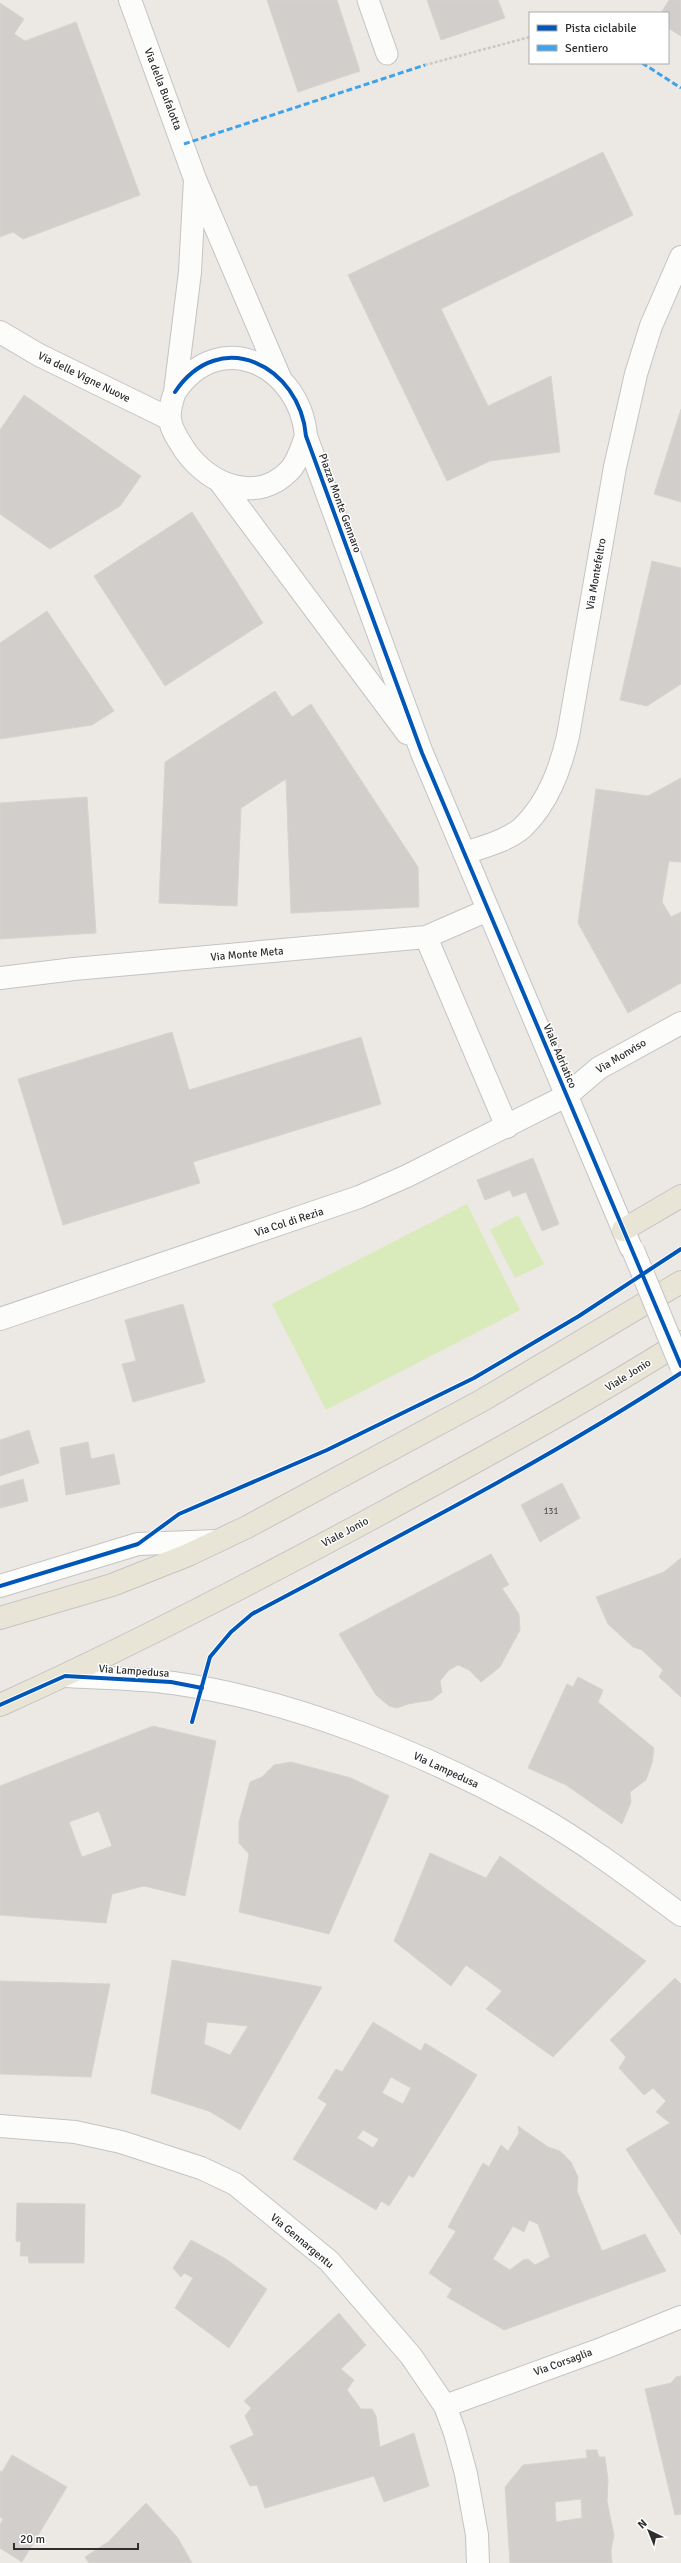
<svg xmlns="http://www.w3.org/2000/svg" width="681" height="2563" font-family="Signika,sans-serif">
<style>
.pitch{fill:#d9eabb}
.building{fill:#d1cecb;stroke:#d7d4d0;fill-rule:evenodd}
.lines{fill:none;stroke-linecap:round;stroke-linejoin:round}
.lane-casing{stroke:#c5c4c5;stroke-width:23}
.street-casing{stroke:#c5c4c5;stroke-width:24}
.secondary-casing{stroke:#c5c4c5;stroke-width:24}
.primary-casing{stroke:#c6c5c4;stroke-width:24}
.path{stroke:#c9c9c8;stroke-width:2.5;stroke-dasharray:3 2;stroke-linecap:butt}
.lane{stroke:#fcfcfb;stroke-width:21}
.street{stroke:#fcfcfb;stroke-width:22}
.secondary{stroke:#fcfcfb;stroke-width:22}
.primary{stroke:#e8e4d6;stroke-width:22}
.secondary-bridge-casing{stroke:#c5c4c5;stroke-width:24;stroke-linecap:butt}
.secondary-bridge{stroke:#fcfcfb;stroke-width:22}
.quiet{stroke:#3ea3eb;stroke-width:3;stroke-dasharray:6 3;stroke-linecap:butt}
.cycleway-casing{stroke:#fff;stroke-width:6}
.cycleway{stroke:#0057b8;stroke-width:4}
.labels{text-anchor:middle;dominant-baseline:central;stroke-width:3;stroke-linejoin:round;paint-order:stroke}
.number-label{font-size:9px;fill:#585857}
.street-label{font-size:11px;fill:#2e2e2e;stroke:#fff}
</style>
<rect width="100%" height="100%" fill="#ece8e4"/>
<path class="pitch" d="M467,1204l53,106 -194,100 -54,-106z
M518,1215l26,49 -29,14 -25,-48z"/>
<path class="building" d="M267,0h70l23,71 -62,21z
M427,0h71l7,18 -64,22z
M669,0h12v36l-13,-8v-15h-7z
M0,3l24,16 -10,15 11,7 51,-19 64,173 -117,44 -10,-7 -13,5z
M603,152l30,63 -192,94 47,97 63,-30 9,76 -70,9 -43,20 -99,-206z
M24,395l117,81 -21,30 -70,43 -50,-35v-84z
M681,409v93l-27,-8z
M192,512l71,111 -98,63 -71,-110z
M652,561l29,7v116l-34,22 -27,-6z
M47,611l67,100 -22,14 -92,14v-96z
M275,691l17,26 19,-13 107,163 1,40 -128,6 -5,-134 -45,29 -4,98 -78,-3 6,-141z
M681,778v84l-12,-1 -7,41 9,15 10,-5v71l-53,30 -50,-90 18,-134 52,7z
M87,797l9,136 -96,6v-136z
M172,1032l17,58 172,-53 20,67 -188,58 7,21 -137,42 -45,-146z
M533,1158l26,66 -17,7 -16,-39 -13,5 -3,-7 -25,10 -8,-20z
M183,1304l22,78 -72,20 -11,-38 14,-3 -11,-41z
M29,1430l10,33 -39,13v-36z
M88,1442l3,17 23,-5 6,30 -54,11 -6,-47z
M23,1479l5,22 -28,7v-22z
M562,1483l18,35 -40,24 -19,-37z
M491,1554l18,31 -7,3 17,26 1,16 -20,37 -19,15 -12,-12 -11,-5 -9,5 -9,11 2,11 -10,8 -24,4 -11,4 -8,-2 -13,-11 -37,-61z
M681,1558v139l-22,-20 4,-7 -21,-20 -9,-3 -25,-23 -12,-27 68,-25z
M578,1677l25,13 -5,12 56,46 -2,15 -6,17 -16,12 1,10 -9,22 -56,-39 -38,-17 39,-84 6,3z
M153,1726l63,15 -31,155 -41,-10 -32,8 -6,29 -106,-8v-129zM99,1811l13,35 -30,11 -13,-35z
M291,1762l60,16 38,18 -60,138 -90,-22 10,-58 -10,-11v-21l11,-40 12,-5 12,-12z
M430,1853l56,25 14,-22 146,105 -93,96 -67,-48 16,-18 -36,-26 -15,21 -57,-45z
M172,1960l150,27 -82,143 -31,-19 -58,-18zM207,2022l41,4 -18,29 -26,-11z
M675,1978l6,6v251l-55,-86 44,-26 -14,-11 10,-11 -13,-13 -9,7 -25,-27 7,-11 -16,-17z
M0,1981l110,3 -19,93 -91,-3z
M373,2022l48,29 4,-8 52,32 -64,103 -4,-3 -20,31 -8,-5 -5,9 -83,-51 34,-55 -9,-6 18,-29 6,3zM391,2077l20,11 -8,16 -21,-11zM363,2130l16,9 -6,9 -16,-10z
M518,2126l30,21 12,4 11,11 7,15 -1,14 25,60 43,-17 21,37 -162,59 -57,-33 5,-8 -23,-16 27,-42 -8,-4 35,-64 6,4 12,-22 7,6 11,-18zM529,2220l9,4 12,33 -15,8 -7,-6 -5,1 -13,10 -17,-11 20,-33 11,6z
M17,2203l68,1 -1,59h-55l-1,-7h-8l1,-14 -5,-1z
M191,2240l35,19 41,30 -38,59 -54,-40 18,-30 -9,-5 -3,4 -8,-9z
M339,2313l27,32 -25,24 13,11 -7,10 14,19h11l4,7 4,31 34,-14 15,53 -45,16 -10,-26 -109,32 -8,-23 -7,1 -20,-40 24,-11 -9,-19 6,-8 -7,-7z
M681,2376v138l-6,1 -30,-126 26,-6 5,-6z
M586,2450h11l2,7h6l3,23 -1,21 7,34 -3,16 1,12h-102l-5,-76 18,-22 64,-7zM581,2499l1,19 -26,4 -1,-20z
M12,2455l55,32 -45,75 -22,-14v-23l3,-6 -3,-2v-46l2,1z
M146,2503l32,35 14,25h-103l-4,-6 23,-15z"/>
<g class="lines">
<defs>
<path id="lane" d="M368,0l19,54"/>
<path id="street" d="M466,853c18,-7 41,-12 56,-25 26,-25 38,-58 46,-92l47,-269 21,-93 15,-48 30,-69
M426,937l81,190
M0,978l74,-9 352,-32 62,-27
M566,1096l33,-28 82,-45
M0,2126l75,6 46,10 80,26 34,16 94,77 82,95 34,50 10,27 11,41 11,61 1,28
M445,2406l159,-58 77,-31"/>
<path id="secondary" d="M130,0l65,179 85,199
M195,179l-5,93 -15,120c-3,8 -6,18 -5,27 1,12 10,23 16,33 25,34 72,52 104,18 8,-9 12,-23 16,-34
M0,332l39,23 131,64
M175,392c45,-67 125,-26 131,44l116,317 209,495
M220,482l187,251
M0,1319l359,-122 48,-21 159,-80
M0,1586l138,-42 79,-3
M65,1676c35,2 72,2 108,7 122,17 256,72 363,132 51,29 98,65 145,100"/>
<path id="primary" d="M623,1230l58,-34
M0,1618l112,-33 76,-30 59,-28 234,-126 200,-119
M0,1705c129,-58 254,-123 378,-190 103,-56 204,-111 303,-173"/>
</defs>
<use href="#lane" class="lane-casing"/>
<use href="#street" class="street-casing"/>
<use href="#secondary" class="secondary-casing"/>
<use href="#primary" class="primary-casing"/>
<path class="path" d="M425,65l105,-28"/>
<use href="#lane" class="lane"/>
<use href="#street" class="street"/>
<use href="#secondary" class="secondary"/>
<use href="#primary" class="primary"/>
<defs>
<path id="secondary-bridge" d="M633,1250l48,116"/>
</defs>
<use href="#secondary-bridge" class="secondary-bridge-casing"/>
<use href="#secondary-bridge" class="secondary-bridge"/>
<path class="quiet" d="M642,63l39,25
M184,144l241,-79"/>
<defs>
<path id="cycleway" d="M175,392c45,-67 125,-26 131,44l116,317 259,613
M0,1586l138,-42 41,-30 148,-64 147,-72 105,-62 102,-67
M0,1705l65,-29 106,6 31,6
M192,1722l18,-65 21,-25 21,-18c145,-77 292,-152 429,-241"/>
</defs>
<use href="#cycleway" class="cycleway-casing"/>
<use href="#cycleway" class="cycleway"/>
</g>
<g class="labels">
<g class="number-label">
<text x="551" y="1511">131</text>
</g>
<g class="street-label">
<text transform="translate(163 89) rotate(69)">Via della Bufalotta</text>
<text transform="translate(84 377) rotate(26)">Via delle Vigne Nuove</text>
<text transform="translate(340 503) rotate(70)">Piazza Monte Gennaro</text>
<text transform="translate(596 574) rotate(-80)">Via Montefeltro</text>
<text transform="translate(247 954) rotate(-5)">Via Monte Meta</text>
<text transform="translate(560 1056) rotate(67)">Viale Adriatico</text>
<text transform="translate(621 1056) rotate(-31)">Via Monviso</text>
<text transform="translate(289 1222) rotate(-18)">Via Col di Rezia</text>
<text transform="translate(628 1375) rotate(-32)">Viale Jonio</text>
<text transform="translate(345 1532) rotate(-28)">Viale Jonio</text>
<text transform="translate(134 1671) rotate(4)">Via Lampedusa</text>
<text transform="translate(446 1770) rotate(25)">Via Lampedusa</text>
<text transform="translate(302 2241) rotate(40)">Via Gennargentu</text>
<text transform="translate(563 2362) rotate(-20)">Via Corsaglia</text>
</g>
</g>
<rect x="529" y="12" width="140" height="52" fill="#ffffff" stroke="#ababab"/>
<rect x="537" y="25" width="20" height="6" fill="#0057b8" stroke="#ababab"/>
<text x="565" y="32" font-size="12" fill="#2e2e2e">Pista ciclabile</text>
<rect x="537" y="45" width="20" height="6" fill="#3ea3eb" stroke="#ababab"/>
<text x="565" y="52" font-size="12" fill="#2e2e2e">Sentiero</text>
<g transform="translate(649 2531) rotate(317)" stroke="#ffffff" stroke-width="3" paint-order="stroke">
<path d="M0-3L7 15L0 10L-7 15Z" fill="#2e2e2e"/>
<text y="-6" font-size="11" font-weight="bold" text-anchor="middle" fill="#2e2e2e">N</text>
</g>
<path d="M14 2543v6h124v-6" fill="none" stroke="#2e2e2e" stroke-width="2"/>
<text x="20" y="2543" font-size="12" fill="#2e2e2e" stroke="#ffffff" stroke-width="3" paint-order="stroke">20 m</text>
</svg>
